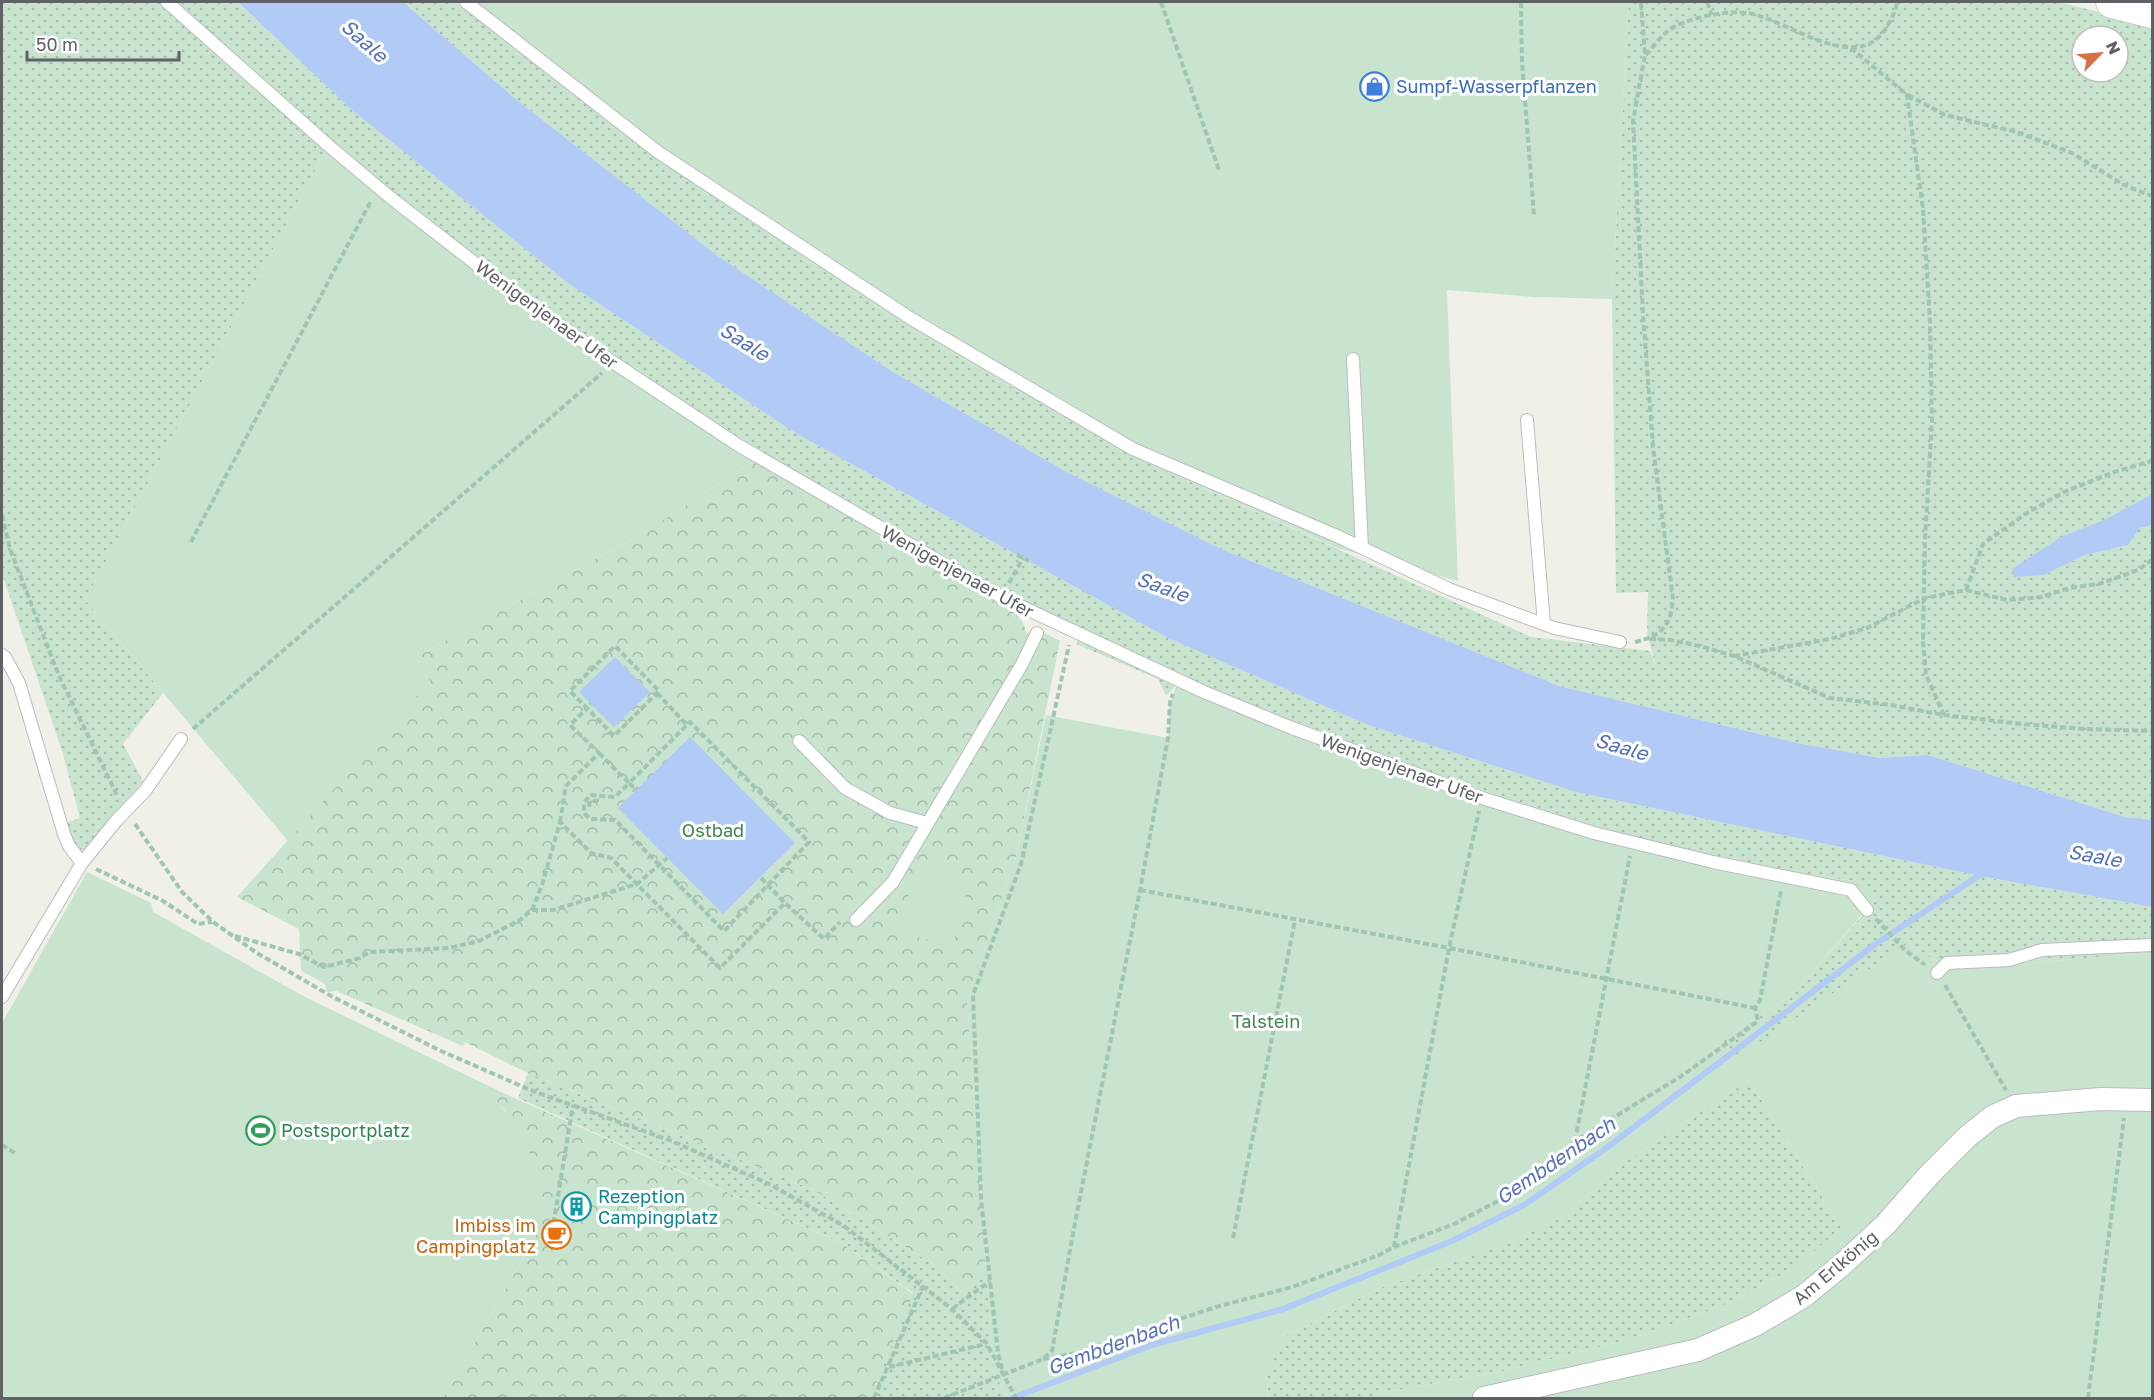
<svg xmlns="http://www.w3.org/2000/svg" width="2154" height="1400" font-family="'Golos Text',sans-serif">
<style>
.grass{fill:url(#grass-dots);fill-rule:evenodd}
.park{fill:url(#park-crowns)}
.garden{fill:#c8e4ce}
.water{fill:#b2caf6}
.lines{fill:none;stroke-linecap:round;stroke-linejoin:round}
.stream{stroke:#b2caf6;stroke-width:6}
.lane-casing{stroke:#babbc0;stroke-width:14}
.street-casing{stroke:#babbc0;stroke-width:24}
.secondary-casing{stroke:#bbbcc2;stroke-width:33}
.path{stroke:#a1c5b3;stroke-width:4;stroke-dasharray:6 3;stroke-linecap:butt}
.lane{stroke:#fff;stroke-width:12}
.street{stroke:#fff;stroke-width:22}
.secondary{stroke:#fff;stroke-width:32}
.labels{text-anchor:middle;dominant-baseline:central;stroke-width:6;stroke-linejoin:round;paint-order:stroke}
.shop-label{font-size:18px;fill:#366cbe;stroke:#fff;text-anchor:start}
.street-label{font-size:18px;fill:#5f6167;stroke:#fff}
.park-label{font-size:18px;fill:#408452;stroke:#fff}
.leisure-label{font-size:18px;fill:#27864d;stroke:#fff;text-anchor:start}
.culture-label{font-size:18px;fill:#0d838f;stroke:#fff;text-anchor:start}
.food-label{font-size:18px;fill:#c56008;stroke:#fff;text-anchor:end}
.water-label{font-size:20px;font-style:italic;fill:#5671b8;stroke:#fff}
</style>
<defs>
<pattern id="grass-dots" width="8" height="8" patternUnits="userSpaceOnUse" patternTransform="scale(1.5)"><rect width="8" height="8" fill="#c8e4ce"/><path d="M2 2h.1M6 6h.1" fill="none" stroke="#a6bcab" stroke-width="1.8" stroke-linecap="round"/></pattern>
<pattern id="park-crowns" width="20" height="18" patternUnits="userSpaceOnUse" patternTransform="scale(1.5)"><rect width="20" height="18" fill="#c8e4ce"/><path d="M2 6a3 3 0 1 1 6 0M12 15a3 3 0 1 1 6 0" fill="none" stroke="#a6bcab"/></pattern>
</defs>
<rect width="100%" height="100%" fill="#f0f0e8"/>
<path class="grass" d="M2,2h158l166,148 -241,450 78,93 -40,51 20,37 -16,24 -44,45 -8,-3 -9,-24 14,-5 -17,-64 -61,-180z
M175,2h63l115,109 216,173 228,150 373,205 198,86 208,67 404,84 172,31v46l-202,16 -43,-25 -171,115 -16,-16 72,-48 84,-95 -23,-19 -93,-14 -120,-28 -152,-47 -311,-108 -11,12 -8,-17 -82,-35 7,-12 -80,-39 -262,-152 -137,-90 -98,-70 -112,-87 -62,-51z
M403,2h52l200,154 253,172 223,127 400,182 119,14 6,16 -9,-33 1,-42 -32,1 -4,-294 17,-297h429l94,23v469l-48,26 -60,55 41,-20 43,-10 12,-17 12,-3v295l-27,-3 -197,-62 -48,3 -83,-15 -238,-57 -340,-138 -154,-77 -172,-99 -175,-116 -200,-155zM2082,36h36v36h-36z
M528,1073l286,117 117,73 31,29 24,-24 7,103 15,27h-138l43,-105 -70,-49 -325,-146z
M1749,1080l92,148 -45,39 -69,37 -93,34 -126,32 -127,23 -11,5h-101l-3,-24 20,-38 92,-47 135,-48 51,-25 63,-55z"/>
<path class="park" d="M755,460l243,142c13,8 25,14 28,31h19l15,8 -45,220 -48,137 19,270 -23,25 -32,-30 -117,-73 -286,-117 -63,-31 -2,4 -127,-55 -9,1 -2,-8 -24,-13 -2,-42 -62,-32 193,-216 -19,-22 229,-124z
M499,1091l344,153 70,50 -43,104h-427l85,-148 9,-24 -32,-116 -9,-8z"/>
<path class="garden" d="M455,2h1174l-17,297 -77,-2 -88,-7 11,291 -121,-33 -206,-93 -223,-127 -253,-172z
M326,150l429,310 -115,75 -229,124 19,22 -142,160 -203,-241z
M1191,680l167,66 130,46 152,47 120,28 93,14 23,18 -84,96 -71,48 15,15 171,-114 43,25 202,-16v445h-782l11,-5 127,-23 126,-32 93,-34 69,-37 45,-39 -92,-148 -122,81 -63,55 -51,25 -135,48 -92,47 -20,38 3,24h-261l-15,-27 -26,-373 48,-137 31,-146 122,23 2,-36 7,-18z
M918,862l53,14 -19,70 -54,-14z
M87,872l64,31 2,9 154,86 192,93 -3,11c31,28 51,84 41,125 -2,8 -6,15 -9,23l-85,148h-441v-375z"/>
<path class="water" d="M238,2h165l115,99 200,155 175,116 172,99 154,77 340,138 238,57 83,15 48,-3 197,62 27,3v87l-172,-31 -404,-84 -208,-67 -198,-86 -373,-205 -228,-150 -216,-173z
M2152,494v31l-12,3 -12,17 -43,10 -41,20 -30,2 -2,-8 49,-32 43,-17z
M615,657l35,35 -36,35 -35,-35z
M690,737l105,106 -72,71 -105,-106z"/>
<g class="lines">
<path class="stream" d="M1012,1398l140,-53 131,-36 169,-68 72,-36 81,-56 272,-206 109,-72"/>
<defs>
<path id="lane" d="M167,2l162,144 62,52 112,87 99,70 136,90 263,152 203,95 88,36 190,70 112,35 119,29 138,28 16,20
M466,2l192,150 252,166 223,131 204,87 112,53 105,39 66,14
M1353,359l9,189
M1527,420l17,204
M2,655l3,2 14,26 45,151 5,12 13,17
M799,741l46,47 45,25 37,10
M856,920l37,-38 129,-218 15,-31
M1937,973l10,-10 62,-3 33,-10 110,-5
M2,997l80,-134 34,-42 29,-30 36,-52"/>
<path id="street" d="M1484,1398l214,-48 57,-25 49,-29 39,-32 43,-40 43,-49 38,-38 25,-20 24,-11 85,-7 51,1"/>
<path id="secondary" d="M2112,2l40,10"/>
</defs>
<use href="#lane" class="lane-casing"/>
<use href="#street" class="street-casing"/>
<use href="#secondary" class="secondary-casing"/>
<path class="path" d="M1161,2l58,168
M1521,2l1,60 12,153
M1707,2l5,13
M1851,48l56,47 16,114 7,112 2,100 -7,117 -2,104 3,33 18,40
M1646,55c7,-8 14,-18 22,-24 16,-13 59,-21 80,-18 38,6 105,61 136,18 6,-9 12,-19 13,-29
M1908,95l37,20 72,17 55,21 52,32 28,11
M2,515l8,34 49,127 59,121
M191,542l180,-341
M1017,555l12,6
M1009,583l14,-25
M1966,590l17,-46 44,-31 37,-21 50,-20 38,-11
M1650,639l21,1 29,6 34,10 96,42 61,7 53,10 78,9 63,5 67,2
M1635,642c27,-6 36,-16 38,-43l-20,-152 -10,-133 -10,-193 12,-66 -4,-53
M1734,656l96,-17 37,-11 58,-30 41,-8 41,10 34,-3 28,-9 30,-4 39,-14 14,-10
M657,693l30,32
M193,729l409,-356
M599,753l30,30 -14,14 -25,-2 -6,8v10l6,6 25,1 109,111 85,-89 -119,-120 -61,61 8,7
M589,807l1,-6h7v-5
M560,822l6,-36 33,-33 -29,-28 17,-17 27,28 45,-45 -44,-45 -45,45 17,17 4,-4
M135,824l47,68 31,30 44,31 74,43 110,55 92,40 141,51 95,42 75,42 108,83 35,35 29,54
M96,869l67,32 35,23 14,-2
M761,878l24,25
M1140,890l309,58 306,60
M532,910h21l84,-26 30,-26
M1876,919l29,31 20,15
M235,936l64,18 25,13 36,-9 9,-6 80,-4 30,-7 41,-21 12,-10 10,-25 18,-63 31,31 20,5 109,110 65,-65 39,36 16,-17
M1945,985l61,105
M1575,1141l55,-285
M2,1145l13,8
M552,1232l21,-127
M1233,1238l62,-318
M1394,1247l55,-299 30,-137
M952,1309l38,-28
M1043,1359l34,-6 139,-46 76,-20 85,-31 17,-9 60,-23 48,-25 73,-58 105,-64 78,-56 -3,-13 5,-8 21,-110
M889,1367l97,-23
M1002,1369l-4,-16 -17,-154 -8,-204 48,-131 48,-219
M874,1398l49,-112
M944,1398l99,-39 9,-8 22,-123 66,-338 28,-152 2,-36 3,-8
M2088,1398l36,-280"/>
<use href="#lane" class="lane"/>
<use href="#street" class="street"/>
<use href="#secondary" class="secondary"/>
</g>
<defs>
<symbol id="shop-ring" viewBox="-11 -11 22 22"><circle r="9.5" fill="#fff" stroke="#3f7fe0" stroke-width="1.5"/><path d="M-5-2.5h2.3a2.7 3.5 0 0 1 5.4 0H5L5.5 6h-11ZM-1.5-2.5h3a1.5 2.3 0 0 0-3 0Z" fill="#3f7fe0"/></symbol>
<symbol id="stadium-ring" viewBox="-11 -11 22 22"><circle r="9.5" fill="#fff" stroke="#2e9e5b" stroke-width="1.5"/><path d="M0-5a6.5 5 0 1 0 0 10a6.5 5 0 1 0 0-10ZM-3.5-1.8h7v3.6h-7Z" fill="#2e9e5b"/></symbol>
<symbol id="building-ring" viewBox="-11 -11 22 22"><circle r="9.5" fill="#fff" stroke="#0f9aa8" stroke-width="1.5"/><path d="M-4-6H4V6H1V3H-1V6H-4ZM-2.5-4.3h1.7v1.8h-1.7ZM.8-4.3h1.7v1.8H.8ZM-2.5-1h1.7V.8h-1.7ZM.8-1h1.7V.8H.8Z" fill="#0f9aa8"/></symbol>
<symbol id="cafe-ring" viewBox="-11 -11 22 22"><circle r="9.5" fill="#fff" stroke="#e8710a" stroke-width="1.5"/><path d="M-5.5-4.5H6V0H3Q3 3.5 0 3.5H-2.5Q-5.5 3.5-5.5 0ZM3-3.2v2h1.7v-2ZM-6 4.5H4V6H-6Z" fill="#e8710a"/></symbol>
</defs>
<g fill-rule="evenodd">
<use href="#shop-ring" x="1358" y="70" width="33" height="33"/>
<use href="#stadium-ring" x="244" y="1114" width="33" height="33"/>
<use href="#building-ring" x="560" y="1190" width="33" height="33"/>
<use href="#cafe-ring" x="540" y="1218" width="33" height="33"/>
</g>
<g class="labels">
<g class="shop-label">
<text x="1396" y="86">Sumpf-Wasserpflanzen</text>
</g>
<g class="street-label">
<text transform="translate(547 314) rotate(36)">Wenigenjenaer Ufer</text>
<text transform="translate(958 571) rotate(29)">Wenigenjenaer Ufer</text>
<text transform="translate(1402 768) rotate(20)">Wenigenjenaer Ufer</text>
<text transform="translate(1835 1267) rotate(-40)">Am Erlkönig</text>
</g>
<g class="park-label">
<text x="713" y="830">Ostbad</text>
<text x="1266" y="1021">Talstein</text>
</g>
<g class="leisure-label">
<text x="281" y="1130">Postsportplatz</text>
</g>
<g class="culture-label">
<text x="598" y="1196">Rezeption<tspan x="598" dy="21">Campingplatz</tspan></text>
</g>
<g class="food-label">
<text x="536" y="1225">Imbiss im<tspan x="536" dy="21">Campingplatz</tspan></text>
</g>
<g class="water-label">
<text transform="translate(365 40) rotate(41)">Saale</text>
<text transform="translate(745 341) rotate(32)">Saale</text>
<text transform="translate(1163 586) rotate(20)">Saale</text>
<text transform="translate(1622 746) rotate(16)">Saale</text>
<text transform="translate(2095 855) rotate(10)">Saale</text>
<text transform="translate(1555 1160) rotate(-34)">Gembdenbach</text>
<text transform="translate(1113 1344) rotate(-20)">Gembdenbach</text>
</g>
</g>
<rect width="2154" height="1400" fill="none" stroke="#5f6167" stroke-width="6"/>
<g transform="translate(2100 54) rotate(65)"><circle r="28" fill="#ffffff" stroke="#bfc0c2" stroke-width="1.5"/>
<path d="M0-4.5L10 22L0 15L-10 22Z" fill="#d77047"/>
<text y="-9" font-size="16" font-weight="bold" text-anchor="middle" fill="#5f6167">N</text>
</g>
<path d="M27 51v9h152v-9" fill="none" stroke="#5f6167" stroke-width="3"/>
<text x="36" y="51" font-size="18" fill="#5f6167" stroke="#ffffff" stroke-width="4.5" paint-order="stroke">50 m</text>
</svg>
